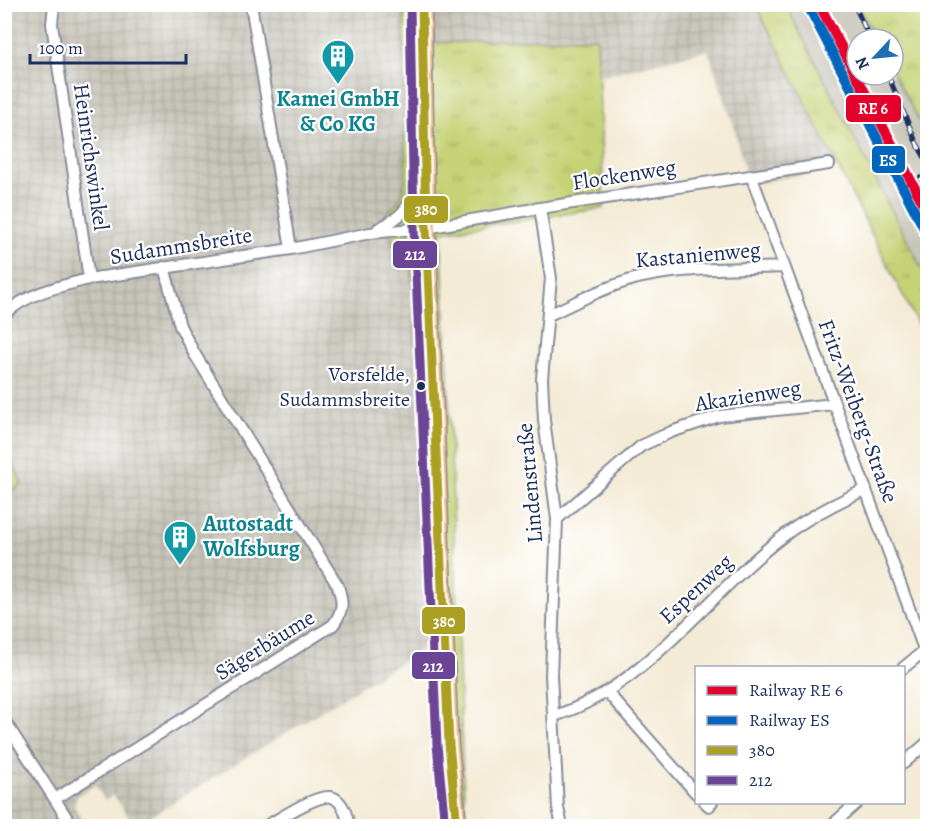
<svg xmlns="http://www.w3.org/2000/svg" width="932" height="831" font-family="Alegreya,serif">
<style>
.industrial{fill:url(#industrial-grid)}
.railway{fill:#c7c4b8}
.grass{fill:url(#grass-tufts);stroke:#708069;stroke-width:1.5}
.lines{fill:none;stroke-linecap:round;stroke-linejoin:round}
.street-casing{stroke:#888d9a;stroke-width:14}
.primary-casing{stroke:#888d9a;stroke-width:21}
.street{stroke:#fff;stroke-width:10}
.primary{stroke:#fbbb8c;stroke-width:18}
.rail-casing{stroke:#1b2f5e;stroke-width:5}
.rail{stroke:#fff;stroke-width:3;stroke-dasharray:9;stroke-linecap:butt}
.bus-1-casing{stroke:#fff;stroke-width:14}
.bus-2-casing{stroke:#fff;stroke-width:14}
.bus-1{stroke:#aca024;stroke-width:9}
.bus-2{stroke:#6c4495;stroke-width:9}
.rail-1-casing{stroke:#fff;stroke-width:15}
.rail-2-casing{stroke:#fff;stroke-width:15}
.rail-1{stroke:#e4002b;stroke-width:10}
.rail-2{stroke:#0065bd;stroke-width:10}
.bus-dot{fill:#1b2f5e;stroke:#fff;stroke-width:2}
.labels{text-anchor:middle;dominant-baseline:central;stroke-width:4.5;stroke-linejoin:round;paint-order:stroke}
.bus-label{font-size:20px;fill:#1b2f5e;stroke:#fff;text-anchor:end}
.culture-label{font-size:22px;font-weight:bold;fill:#0d838f;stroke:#fff}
.street-label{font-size:22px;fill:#1b2f5e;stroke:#fff}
.line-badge{stroke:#fff;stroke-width:2}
.badge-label{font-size:16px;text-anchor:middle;font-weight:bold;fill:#fff}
</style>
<defs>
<pattern id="industrial-grid" width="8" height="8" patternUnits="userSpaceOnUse" patternTransform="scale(1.5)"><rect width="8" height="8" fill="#c7c4b8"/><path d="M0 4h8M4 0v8" fill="none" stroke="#aaa9a1"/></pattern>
<pattern id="grass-tufts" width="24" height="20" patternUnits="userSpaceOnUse" patternTransform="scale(1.5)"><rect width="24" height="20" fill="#c5d274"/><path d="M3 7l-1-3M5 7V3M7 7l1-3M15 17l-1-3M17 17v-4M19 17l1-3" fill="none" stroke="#a9b567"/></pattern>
</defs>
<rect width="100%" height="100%" fill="#fff"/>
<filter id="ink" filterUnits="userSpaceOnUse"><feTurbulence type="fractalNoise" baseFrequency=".0167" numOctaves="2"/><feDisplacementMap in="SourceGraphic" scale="12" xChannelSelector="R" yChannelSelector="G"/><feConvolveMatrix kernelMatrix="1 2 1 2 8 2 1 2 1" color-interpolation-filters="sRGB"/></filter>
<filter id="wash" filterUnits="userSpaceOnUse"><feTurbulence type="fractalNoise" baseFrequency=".008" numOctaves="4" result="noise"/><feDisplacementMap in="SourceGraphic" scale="24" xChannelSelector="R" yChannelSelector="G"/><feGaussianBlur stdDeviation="1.35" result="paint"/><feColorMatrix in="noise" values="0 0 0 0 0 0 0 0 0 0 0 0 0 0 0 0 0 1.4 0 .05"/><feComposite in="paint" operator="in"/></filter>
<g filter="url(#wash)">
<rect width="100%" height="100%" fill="#f4ebd6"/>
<path class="industrial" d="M5,5h399l1,148 2,22 -4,20 -5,8 -11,10 11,32 10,4 3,8 9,145 7,244 -292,180 -22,-31 -8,5 -10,-15 -18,11 -2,6v6l12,18h-82z
M432,5h324l83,163 -91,17 -14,-58 -26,-77 -108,26 -3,-38 -163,5z"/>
<path class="railway" d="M786,5h73l16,34h-18v36h36v-3l34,64v143z"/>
<path class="grass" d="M404,5h28l2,38 163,-6 7,171 -163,24 8,166 15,402 3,26h-23l-2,-12 -11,-92 -3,-49 -8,-271 -9,-145 -3,-8 -15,-4 -6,-32c20,-16 20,-35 18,-60z
M756,5h30l141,274v64z
M859,5h68v131l-34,-64v-33h-18z
M5,447l17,37 -17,11h-1z"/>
</g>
<g filter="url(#ink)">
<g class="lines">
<defs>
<path id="street" d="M54,4l-2,20 37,255
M251,4l40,245
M751,175l177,485
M540,208l11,70 -9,101 2,41 13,99 -6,156 7,133 4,18
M378,229c36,-19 27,-24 44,-55
M4,315c22,-22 57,-29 85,-36l202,-30 79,-16 56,-5 114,-20 289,-44
M549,315c29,-14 58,-29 89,-37 44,-11 101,-9 146,-11
M557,519l84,-73 30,-14 48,-16 115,-12
M903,668l21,-17
M607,692l89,101
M554,716c97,-30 158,-130 239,-187 23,-16 48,-28 73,-40
M4,720l68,106
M904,763l24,-21
M55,799l278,-174c11,-15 10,-23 5,-39l-144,-233 -14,-27 -16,-59
M705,802l4,4 3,-4
M266,826c14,-7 54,-35 68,-28 10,5 13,19 15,28
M831,826l27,-24"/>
<path id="primary" d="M422,4l4,224 23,516 8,82"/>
</defs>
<use href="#street" class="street-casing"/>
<use href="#primary" class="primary-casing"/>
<use href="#street" class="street"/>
<use href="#primary" class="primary"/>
<defs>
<path id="rail" d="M854,4l16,35
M888,75l28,67 12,21
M920,178l8,12"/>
</defs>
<use href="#rail" class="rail-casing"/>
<use href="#rail" class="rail"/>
<defs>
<path id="bus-1" d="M422,4l4,224 23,516 8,82"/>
<path id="bus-2" d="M410,4l4,225 23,516 8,81"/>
</defs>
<use href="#bus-1" class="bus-1-casing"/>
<use href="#bus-2" class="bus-2-casing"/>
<use href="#bus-1" class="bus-1"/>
<use href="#bus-2" class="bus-2"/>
<defs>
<path id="rail-1" d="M819,4l109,209"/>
<path id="rail-2" d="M807,4l121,232"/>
</defs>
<use href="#rail-1" class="rail-1-casing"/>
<use href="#rail-2" class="rail-2-casing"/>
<use href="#rail-1" class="rail-1"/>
<use href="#rail-2" class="rail-2"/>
</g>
</g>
<defs>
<symbol id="building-pin" viewBox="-11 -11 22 30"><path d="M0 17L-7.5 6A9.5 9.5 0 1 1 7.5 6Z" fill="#0f9aa8" stroke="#fff"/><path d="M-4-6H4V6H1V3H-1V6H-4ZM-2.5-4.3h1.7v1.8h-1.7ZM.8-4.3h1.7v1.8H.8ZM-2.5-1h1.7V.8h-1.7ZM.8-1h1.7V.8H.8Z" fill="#fff"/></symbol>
</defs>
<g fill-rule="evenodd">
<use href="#building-pin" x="319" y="37" width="38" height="52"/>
<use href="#building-pin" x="161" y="518" width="38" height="52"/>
</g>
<circle class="bus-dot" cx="421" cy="386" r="5"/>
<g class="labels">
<g class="bus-label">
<text x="410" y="374">Vorsfelde,<tspan x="410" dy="25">Sudammsbreite</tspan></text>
</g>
<g class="culture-label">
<text x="338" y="99">Kamei GmbH<tspan x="338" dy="25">&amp; Co KG</tspan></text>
<text x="203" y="524" text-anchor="start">Autostadt<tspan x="203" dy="25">Wolfsburg</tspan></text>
</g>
<g class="street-label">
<text transform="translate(91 157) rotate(82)">Heinrichswinkel</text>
<text transform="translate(624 175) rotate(-9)">Flockenweg</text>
<text transform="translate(181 246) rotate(-9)">Sudammsbreite</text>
<text transform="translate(698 255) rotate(-5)">Kastanienweg</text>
<text transform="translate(748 396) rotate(-9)">Akazienweg</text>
<text transform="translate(858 411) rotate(70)">Fritz-Weiberg-Straße</text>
<text transform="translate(530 483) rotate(-95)">Lindenstraße</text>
<text transform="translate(696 589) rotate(-43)">Espenweg</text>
<text transform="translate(265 645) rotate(-32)">Sägerbäume</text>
</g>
</g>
<g class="line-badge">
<rect x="845" y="94" width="57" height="29" rx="6" fill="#e4002b"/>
<rect x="871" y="145" width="35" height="29" rx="6" fill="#0065bd"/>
<rect x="403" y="195" width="46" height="29" rx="6" fill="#aca024"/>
<rect x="392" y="240" width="46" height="29" rx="6" fill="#6c4495"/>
<rect x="421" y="606" width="45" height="29" rx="6" fill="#aca024"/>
<rect x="411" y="651" width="45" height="29" rx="6" fill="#6c4495"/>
</g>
<g class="badge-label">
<text x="873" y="114">RE 6</text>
<text x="888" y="166">ES</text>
<text x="426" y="215">380</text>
<text x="415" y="260">212</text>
<text x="444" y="627">380</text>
<text x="433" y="672">212</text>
</g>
<rect width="932" height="831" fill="none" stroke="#fff" stroke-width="24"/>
<rect x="695" y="666" width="210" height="138" fill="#ffffff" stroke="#a4acbf" stroke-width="1.5"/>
<rect x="707" y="686" width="30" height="9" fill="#e4002b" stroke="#a4acbf" stroke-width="1.5"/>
<text x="749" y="696" font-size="18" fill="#1b2f5e">Railway RE 6</text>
<rect x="707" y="716" width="30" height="9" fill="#0065bd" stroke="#a4acbf" stroke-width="1.5"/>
<text x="749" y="726" font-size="18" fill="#1b2f5e">Railway ES</text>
<rect x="707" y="746" width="30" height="9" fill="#aca024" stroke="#a4acbf" stroke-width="1.5"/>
<text x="749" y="756" font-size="18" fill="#1b2f5e">380</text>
<rect x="707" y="776" width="30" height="9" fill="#6c4495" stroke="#a4acbf" stroke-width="1.5"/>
<text x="749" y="786" font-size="18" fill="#1b2f5e">212</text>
<g transform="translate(875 57) rotate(244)"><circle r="28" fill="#ffffff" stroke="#a4acbf" stroke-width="1.5"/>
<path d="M0-4.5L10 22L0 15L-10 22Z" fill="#1f6fb2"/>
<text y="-9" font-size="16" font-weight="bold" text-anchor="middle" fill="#1b2f5e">N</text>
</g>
<path d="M30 54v9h156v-9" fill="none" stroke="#1b2f5e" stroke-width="3"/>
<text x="39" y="54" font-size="18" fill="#1b2f5e" stroke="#ffffff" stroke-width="4.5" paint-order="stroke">100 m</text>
</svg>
